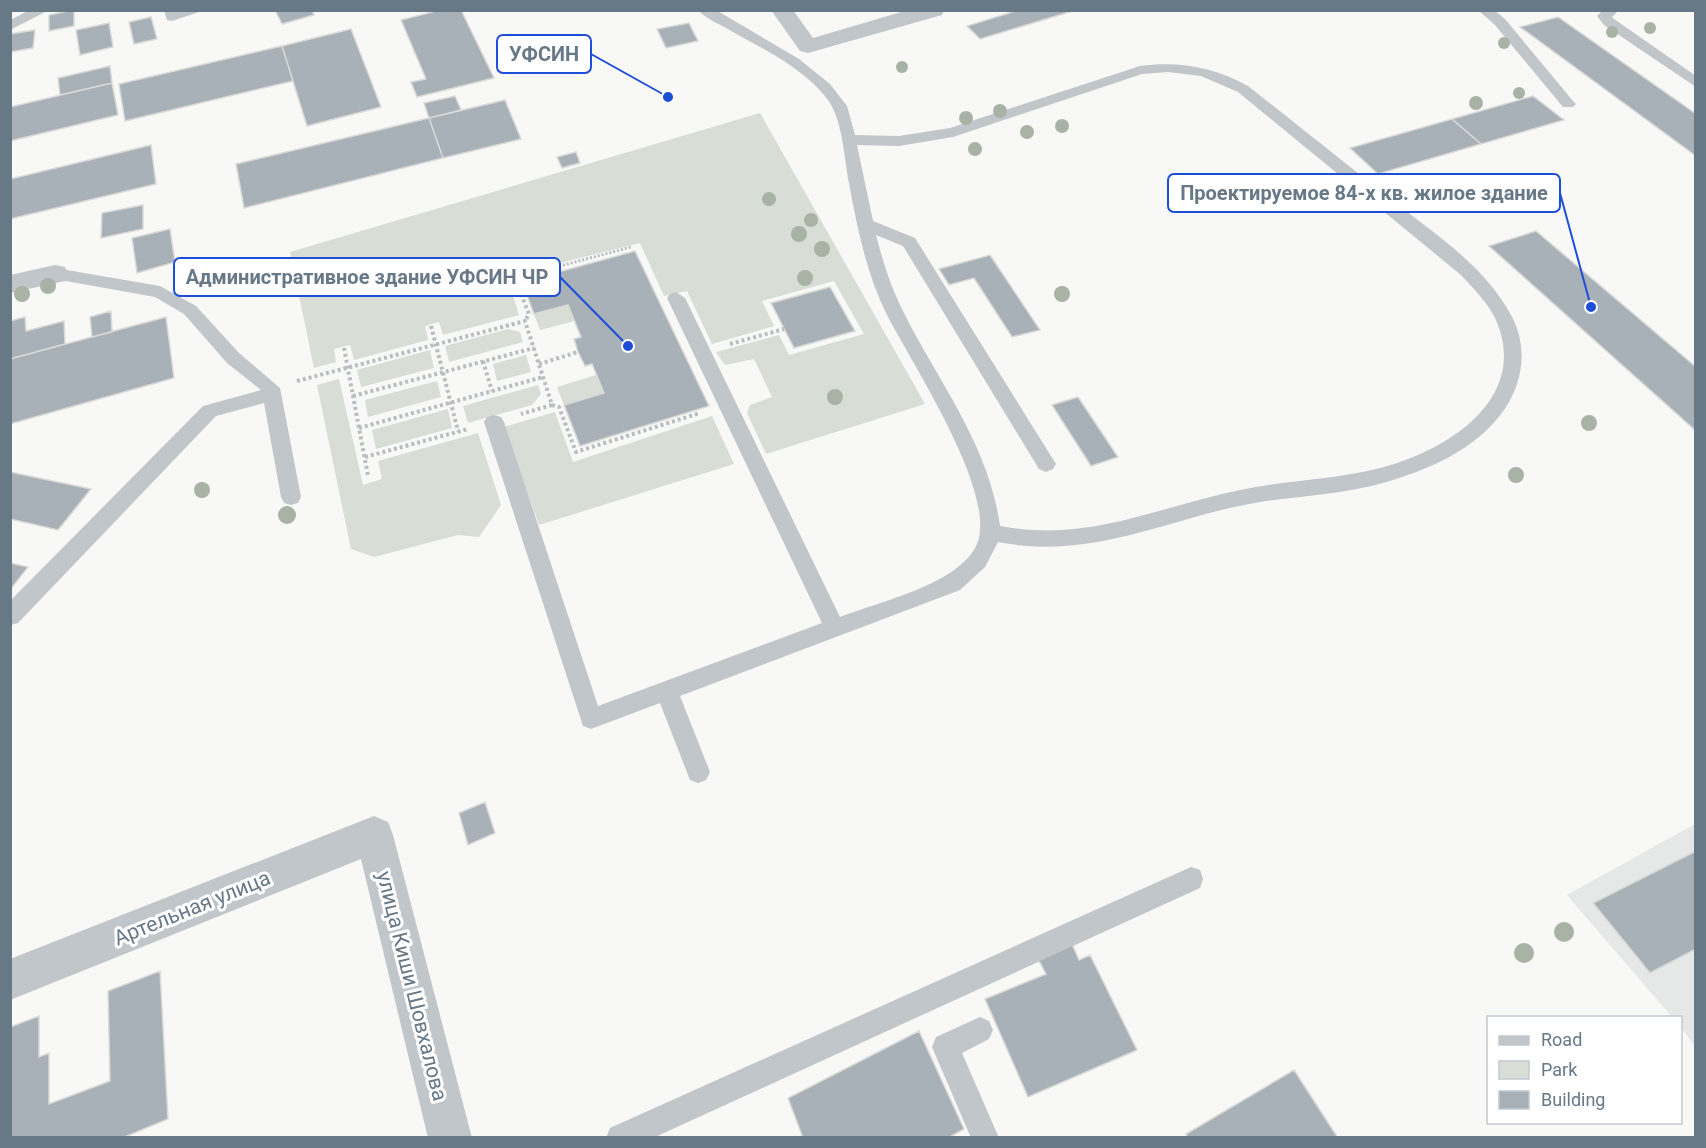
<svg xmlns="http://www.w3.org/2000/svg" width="1706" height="1148" font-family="Roboto,sans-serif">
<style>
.built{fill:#e6e7e7}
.green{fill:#d8ddd5}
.building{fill:#a8b1b7;stroke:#dadad8;stroke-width:1.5}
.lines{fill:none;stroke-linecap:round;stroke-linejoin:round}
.path-far1{stroke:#b9bdc0;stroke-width:3;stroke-dasharray:2 2;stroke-linecap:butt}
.path{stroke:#b9bdc0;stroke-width:4;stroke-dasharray:3 3;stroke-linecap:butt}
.lane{fill:#c1c6ca;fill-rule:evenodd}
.street{fill:#c1c6ca;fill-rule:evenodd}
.tree{fill:#a8b2a5}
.labels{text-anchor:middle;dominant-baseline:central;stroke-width:6;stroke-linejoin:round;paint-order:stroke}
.near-street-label{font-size:21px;fill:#677887;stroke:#fff}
.leader{fill:none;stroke:#1d4ed8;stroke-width:2}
.callout-dot{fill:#1d4ed8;stroke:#fff;stroke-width:2}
.callout{fill:#fff;stroke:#1d4ed8;stroke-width:2}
.callout-label{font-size:20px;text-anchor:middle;font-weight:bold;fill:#677887}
</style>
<rect width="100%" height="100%" fill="#f8f8f6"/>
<path class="built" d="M1695,824v222l-14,-18 -1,-10 -8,-1 -105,-122z"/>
<path class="green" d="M760,113l165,291 -159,50 -19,-41 3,-8 22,-8 -18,-38 -29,6 -9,-13 63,-17 10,20 75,-21 -30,-53 -72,20 12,25 -62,18 -25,-53 -23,5 -24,-53 -133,33 12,39 -76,20 -4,-13 -14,4 3,14 -74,20 -4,-15 -16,4 2,13 -22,6 -24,-116z
M568,305l6,16 -34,9 -6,-16z
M508,329l12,3 3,10 -74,20 -4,-16z
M430,350l4,18 -73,19 -4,-17z
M526,355l5,17 -34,9 -4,-17z
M596,375l8,18 -40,12 -7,-18z
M339,379l24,106 19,-6 -4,-18 100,-28 23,72 -22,32 -21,-2 -84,22 -23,-8 -34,-164z
M437,381l4,16 -73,20 -3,-17z
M538,385l3,9 -9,11 -64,18 -5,-17z
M448,409l4,19 -76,21 -4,-19z
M555,412l18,50 139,-46 22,48 -195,61 -35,-98z"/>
<path class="building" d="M74,10v16l-25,5v-16z
M275,10h37l2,5 -32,9z
M440,10h21l33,68 -77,19 -6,-15 15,-3 -25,-59z
M1019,10h57l-96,29 -13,-13z
M151,17l6,22 -23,5 -5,-22z
M1558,17l138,97v42l-176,-129z
M109,23l4,24 -33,8 -4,-25z
M689,23l9,18 -32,7 -9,-19z
M351,29l30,78 -74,19 -25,-80z
M35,30l-2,18 -23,4v-18z
M282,46l11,35 -168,40 -6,-37z
M110,66l2,17 -52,12 -2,-17z
M112,83l6,32 -108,26v-34z
M455,96l6,14 -32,8 -5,-15z
M1533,96l31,24 -83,24 -29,-25z
M505,100l16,39 -78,19 -14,-40z
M429,118l14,40 -199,50 -8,-44z
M1452,119l29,25 -103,30 -28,-26z
M151,145l5,39 -146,35v-40z
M576,152l4,11 -18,5 -5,-11z
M143,205v24l-42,9 1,-25z
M170,229l5,33 -38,11 -5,-35z
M1536,231l160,136v64l-207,-185z
M635,251l74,155 -129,40 -16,-41 40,-12 -12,-29 -7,2 -7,-14 -4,-13 7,-2 -13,-32 -34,9 -12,-32z
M990,255l50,75 -28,7 -38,-59 -25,7 -10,-16z
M830,287l25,44 -61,17 -23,-45z
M111,311l1,21 -20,5 -2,-20z
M25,317l1,14 38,-10 1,23 -55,15v-38z
M166,317l8,61 -164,46v-65z
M1078,397l40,60 -27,9 -39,-61z
M10,472l81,17 -33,41 -48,-11z
M10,563l18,4 -18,23z
M485,802l10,31 -27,12 -9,-32z
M1696,851v98l-46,24 -57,-70z
M1072,944l7,16 11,-5 47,95 -109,47 -43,-98 61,-25 -8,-15z
M160,971l8,148 -46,19h-112v-111l29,-11v41l10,-4v51l61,-23 -2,-90z
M919,1031l45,98 -16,9h-145l-15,-40z
M1294,1070l44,68h-150l-2,-4z"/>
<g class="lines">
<path class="path-far1" d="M522,295l-7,-17 116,-31"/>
<path class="path" d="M521,294l8,20 -4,7
M431,326l27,105
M730,344l54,-15
M344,348l24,128
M483,361l9,30
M539,364l39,-12
M297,381l228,-60 27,84 -31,9
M353,396l181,-48
M552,405l7,2 17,45 124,-39
M359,428l184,-51
M365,457l103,-28"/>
<path class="lane" d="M30,10h19l-39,20v-10z
M164,10h41l-33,11 -5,-1z
M698,10h18l83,49 31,25 17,22 8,29 44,1 51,-8 190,-62c39,-5 73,1 108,20 47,37 93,74 140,111 44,35 97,68 124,120 16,31 11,65 -8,93 -28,40 -76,60 -121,73 -40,11 -82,13 -123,19 -91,15 -166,59 -262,40l-13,25 -25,23 -280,106 30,76 -4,8 -8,3 -8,-3 -30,-77 -69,26 -8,-3 -99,-304 3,-5 7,-2 7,2 3,5 94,284 224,-83 -155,-325 3,-4 6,-2 9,6 155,319c38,-15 120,-33 137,-73 21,-52 -67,-183 -91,-231 -20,-41 -29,-86 -37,-130 -5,-25 -6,-62 -21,-83 -23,-31 -63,-50 -95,-68 -11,-7 -26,-12 -35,-22zM1168,72l33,4 37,16 223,183c12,13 26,27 34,43 37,80 -48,133 -115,150 -46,12 -94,12 -140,22 -83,17 -153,53 -240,36 -11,-81 -61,-143 -96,-213 -13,-25 -21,-51 -28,-78l27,11 136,223 7,3 7,-3 3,-5 -141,-226 -42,-17 -16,-76 42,1 54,-9 189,-63z
M1478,10h16l11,9 68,82 3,3 -3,3h-10l-68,-82z
M1603,10h16l-7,7 2,2 82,57v11l-92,-62 -7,-9z
M55,268l105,18 36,20 43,47 41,35 21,109 -3,6 -7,2 -7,-2 -3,-6 -17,-94 -48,13 -198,207 -8,2v-24l193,-195 58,-16 -34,-27 -43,-49 -29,-17 -106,-19 -3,-4z
M1191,867l9,3 3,9 -3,9 -547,250h-47l4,-10z
M980,1017l9,4 4,9 -4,9 -27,14 37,85h-28l-39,-91 4,-10z"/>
<path class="street" d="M771,10h22l20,28 95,-28h36l-2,5 -134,38 -8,-2z
M55,265l10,2 3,7 -3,7 -55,12v-18z
M374,816l14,6 5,13 79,303h-44l-67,-279 -351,141v-41z"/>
</g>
<g class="tree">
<circle cx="1650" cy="28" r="6"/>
<circle cx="1612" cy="32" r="6"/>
<circle cx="1504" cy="43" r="6"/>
<circle cx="902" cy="67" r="6"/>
<circle cx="1519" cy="93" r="6"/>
<circle cx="1476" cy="103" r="7"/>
<circle cx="1000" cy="111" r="7"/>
<circle cx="966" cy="118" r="7"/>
<circle cx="1062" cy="126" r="7"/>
<circle cx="1027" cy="132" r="7"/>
<circle cx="975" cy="149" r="7"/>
<circle cx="769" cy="199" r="7"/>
<circle cx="811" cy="220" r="7"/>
<circle cx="799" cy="234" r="8"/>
<circle cx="822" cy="249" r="8"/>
<circle cx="805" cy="278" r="8"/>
<circle cx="48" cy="286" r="8"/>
<circle cx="22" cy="294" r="8"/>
<circle cx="1062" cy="294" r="8"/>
<circle cx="835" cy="397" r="8"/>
<circle cx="1589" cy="423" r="8"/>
<circle cx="1516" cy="475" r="8"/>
<circle cx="202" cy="490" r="8"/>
<circle cx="287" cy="515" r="9"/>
<circle cx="1564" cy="932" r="10"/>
<circle cx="1524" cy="953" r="10"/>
</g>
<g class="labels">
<g class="near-street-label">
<text transform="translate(192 908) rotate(-22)">Артельная улица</text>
<text transform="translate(412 986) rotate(76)">улица Киши Шовхалова</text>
</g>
</g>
<path class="leader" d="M668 97L591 54M1591 307L1560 193M628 346L560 277"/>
<g class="callout-dot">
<circle cx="668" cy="97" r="6"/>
<circle cx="1591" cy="307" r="6"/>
<circle cx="628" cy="346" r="6"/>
</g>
<g class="callout">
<rect x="497" y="35" width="94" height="38" rx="6"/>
<rect x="1168" y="174" width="392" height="38" rx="6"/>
<rect x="174" y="258" width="386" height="38" rx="6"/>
</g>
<g class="callout-label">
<text x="544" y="61">УФСИН</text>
<text x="1364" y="200">Проектируемое 84-х кв. жилое здание</text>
<text x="367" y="284">Административное здание УФСИН ЧР</text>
</g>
<rect width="1706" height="1148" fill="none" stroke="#677887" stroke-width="24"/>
<rect x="1487" y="1016" width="195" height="108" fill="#ffffff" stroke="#c2c9cf" stroke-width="1.5"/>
<rect x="1499" y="1036" width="30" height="9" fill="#c1c6ca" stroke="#c2c9cf" stroke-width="1.5"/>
<text x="1541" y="1046" font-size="18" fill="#677887">Road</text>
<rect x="1499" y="1061" width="30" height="18" fill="#d8ddd5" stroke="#c2c9cf" stroke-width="1.5"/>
<text x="1541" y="1076" font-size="18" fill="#677887">Park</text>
<rect x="1499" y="1091" width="30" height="18" fill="#a8b1b7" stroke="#c2c9cf" stroke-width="1.5"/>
<text x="1541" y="1106" font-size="18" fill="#677887">Building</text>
</svg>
